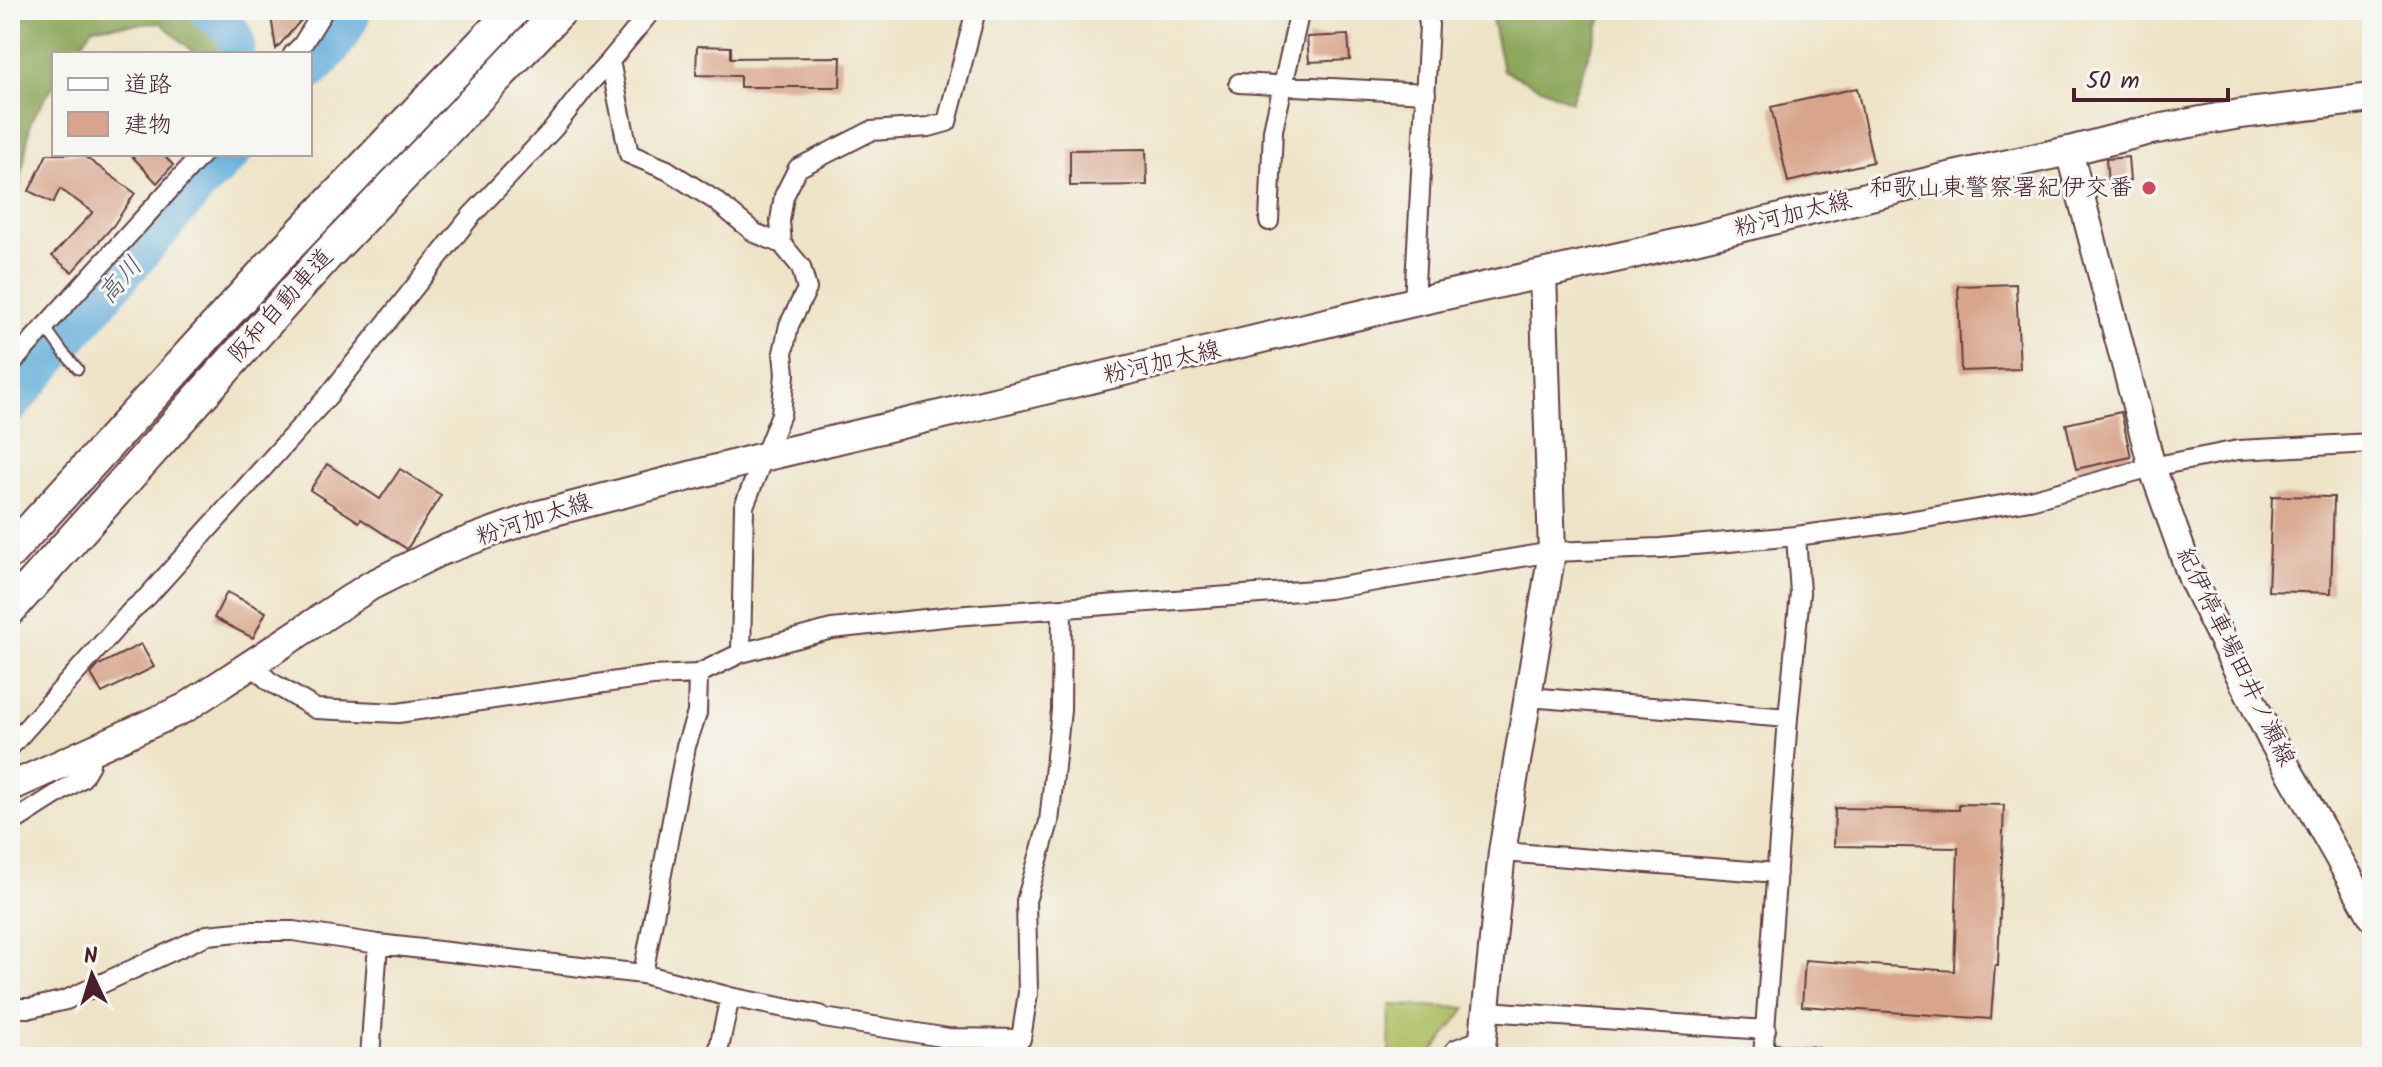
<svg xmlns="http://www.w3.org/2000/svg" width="2382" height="1067" font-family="Kalam,'Klee One',sans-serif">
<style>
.green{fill:#acbd60;stroke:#7b6e46;stroke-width:2}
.forest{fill:#89a456;stroke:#6a6240;stroke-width:2}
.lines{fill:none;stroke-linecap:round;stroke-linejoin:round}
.river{stroke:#60acd9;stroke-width:36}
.building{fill:#d8a48b}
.lane-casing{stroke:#633c42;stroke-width:13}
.street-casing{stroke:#633c42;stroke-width:22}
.secondary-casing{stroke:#633c42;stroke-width:30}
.primary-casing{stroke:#633c42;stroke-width:32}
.highway-casing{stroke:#633c42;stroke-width:36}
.lane{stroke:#fff;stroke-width:9}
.street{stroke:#fff;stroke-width:18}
.secondary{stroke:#fff;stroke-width:26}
.primary{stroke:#fff;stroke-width:28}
.highway{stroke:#fff;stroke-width:32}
.poi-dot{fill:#d1495b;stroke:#f6f6f2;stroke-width:3}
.labels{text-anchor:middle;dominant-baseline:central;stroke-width:6;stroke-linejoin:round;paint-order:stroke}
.poi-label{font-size:24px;fill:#4a1f2b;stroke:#f6f6f2;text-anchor:end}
.street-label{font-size:24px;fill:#4a1f2b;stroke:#f6f6f2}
.water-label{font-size:26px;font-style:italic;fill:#535771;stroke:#f6f6f2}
</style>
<rect width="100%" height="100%" fill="#f6f6f2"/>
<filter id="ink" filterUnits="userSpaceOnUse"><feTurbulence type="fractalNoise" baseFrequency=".0125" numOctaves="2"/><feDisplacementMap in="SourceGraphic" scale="16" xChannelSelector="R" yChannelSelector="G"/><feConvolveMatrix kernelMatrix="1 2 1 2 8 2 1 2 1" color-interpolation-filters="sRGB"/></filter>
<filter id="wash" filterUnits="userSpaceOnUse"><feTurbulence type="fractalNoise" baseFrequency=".006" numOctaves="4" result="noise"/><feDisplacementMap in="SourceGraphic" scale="32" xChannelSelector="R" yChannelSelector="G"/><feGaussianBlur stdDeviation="1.8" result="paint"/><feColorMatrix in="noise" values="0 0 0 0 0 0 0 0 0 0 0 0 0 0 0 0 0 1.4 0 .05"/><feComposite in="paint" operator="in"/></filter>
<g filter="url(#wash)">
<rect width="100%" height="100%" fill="#eee3c6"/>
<path class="green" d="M1390,1005l76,3 -37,49h-40z"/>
<path class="forest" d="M10,10h207l31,40 -3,4h-49l-35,-31 -68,4 -18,27h-21v31l-23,35 -21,123z
M1490,10h115l-34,92 -68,-32z"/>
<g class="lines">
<path class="river" d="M206,10c15,12 37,22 30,44
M310,73c19,-18 35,-38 44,-63
M10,407l191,-222 32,-31"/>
</g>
<g id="blocks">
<path class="building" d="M270,10h40l-34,39z
M1348,35l2,25 -41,2 -2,-25z
M697,46l34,1v11l110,-1 -1,30h-100v-11l-44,-1z
M1857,88l16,74 -85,20 -17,-75z
M1146,149l1,36 -77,1v-36z
M47,154h34l54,39 -22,33 -41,46 -20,-16 41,-44 -33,-23 -7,14 -24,-12z
M130,154h33l10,11 -16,18z
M2128,157l2,24 -22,3 -2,-25z
M2016,284l4,85 -59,2 -3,-85z
M2121,412l10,45 -55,12 -10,-45z
M327,464l53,35 20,-30 41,26 -34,54 -46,-30 -2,3 -49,-32z
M2272,496l62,1 -3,96 -63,-2z
M227,592l39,20 -13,26 -39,-20z
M141,644l13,23 -52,26 -11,-19 8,-9z
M1959,804l45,1 -6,160h-3l-4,54 -189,-13 3,-46 149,11 4,-123 -124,-2 1,-38 124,2z"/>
</g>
</g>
<g filter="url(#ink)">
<use href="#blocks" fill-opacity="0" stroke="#633c42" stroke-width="2"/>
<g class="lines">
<defs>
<path id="lane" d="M45,327l18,25 15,17"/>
<path id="street" d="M293,54l9,-9 22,-35
M610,61l19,93 38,16 49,31 39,32 27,11 19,23 6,22 -18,36 -6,28 2,21 -4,40 -37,92 -3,147
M1239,83l187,10
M1269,221l4,-91 27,-120
M782,244l-2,-23 4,-25 14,-28 73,-37 58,-4 18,-5 29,-112
M1414,302l15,-277 -2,-15
M10,365l192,-211
M252,665l17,16 47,28 82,4 254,-37 46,-2 43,-21 91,-24 121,-13 375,-27 224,-37 108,-4 136,-12 106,-14 128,-22 122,-33 86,-17 134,-7
M1528,697l260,21
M10,747l122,-137 15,-13 182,-202 142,-179 83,-88 31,-40 25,-27 42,-51
M10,824l72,-46 8,-14 -2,-12
M1502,852l275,21
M643,974l43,-228 11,-33 1,-39
M10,1008h21l35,-8 141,-65 42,-4h44l85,13 265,30 87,23 90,18 4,3 124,20 73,1 7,-46 -2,-92 23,-79 12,-112 1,-100
M1486,1011l280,19
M1763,1053l52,4
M370,1057l8,-113
M717,1057l13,-60
M1449,1057l7,-8 27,-10
M1763,1057l25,-339 12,-125 -4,-57"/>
<path id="secondary" d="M2069,151l83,316 40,112 79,160 101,178
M1481,1057l21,-205 50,-300 -9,-278"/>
<path id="primary" d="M10,787l175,-79 185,-122 68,-34 101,-37 224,-58 651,-155 219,-48 307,-75 129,-28 77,-20 94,-17 132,-16"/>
<path id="highway" d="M10,552l272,-299 232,-243
M10,609l316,-353 235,-246"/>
</defs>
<use href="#lane" class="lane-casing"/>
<use href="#street" class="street-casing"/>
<use href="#secondary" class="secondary-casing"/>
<use href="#primary" class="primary-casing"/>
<use href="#highway" class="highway-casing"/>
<use href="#lane" class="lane"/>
<use href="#street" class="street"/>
<use href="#secondary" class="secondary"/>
<use href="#primary" class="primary"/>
<use href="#highway" class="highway"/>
</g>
</g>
<circle class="poi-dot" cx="2149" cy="188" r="8"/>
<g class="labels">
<g class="poi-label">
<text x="2133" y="188">和歌山東警察署紀伊交番</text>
</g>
<g class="street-label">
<text transform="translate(1793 215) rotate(-14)">粉河加太線</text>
<text transform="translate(281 306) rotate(-48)">阪和自動車道</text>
<text transform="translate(1162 363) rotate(-13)">粉河加太線</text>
<text transform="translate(534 520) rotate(-18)">粉河加太線</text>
<text transform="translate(2235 657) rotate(64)">紀伊停車場田井ノ瀬線</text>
</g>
<g class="water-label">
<text transform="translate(121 281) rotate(-49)">高川</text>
</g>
</g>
<rect width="2382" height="1067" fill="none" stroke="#f6f6f2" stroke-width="40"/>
<rect x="52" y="52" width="260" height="104" fill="#f6f6f2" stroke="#b1a0a2" stroke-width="2"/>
<rect x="68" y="78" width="40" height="12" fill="#ffffff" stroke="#b1a0a2" stroke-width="2"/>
<text x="124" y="92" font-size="24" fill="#4a1f2b">道路</text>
<rect x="68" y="112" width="40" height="24" fill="#d8a48b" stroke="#b1a0a2" stroke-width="2"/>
<text x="124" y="132" font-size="24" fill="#4a1f2b">建物</text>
<g transform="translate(92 975) rotate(356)" stroke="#f6f6f2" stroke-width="6" paint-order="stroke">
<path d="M0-6L14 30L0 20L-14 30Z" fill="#4a1f2b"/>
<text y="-12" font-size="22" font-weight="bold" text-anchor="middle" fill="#4a1f2b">N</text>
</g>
<path d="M2074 88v12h154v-12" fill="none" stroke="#4a1f2b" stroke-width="4"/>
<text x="2086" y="88" font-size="24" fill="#4a1f2b" stroke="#f6f6f2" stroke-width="6" paint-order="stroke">50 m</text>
</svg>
